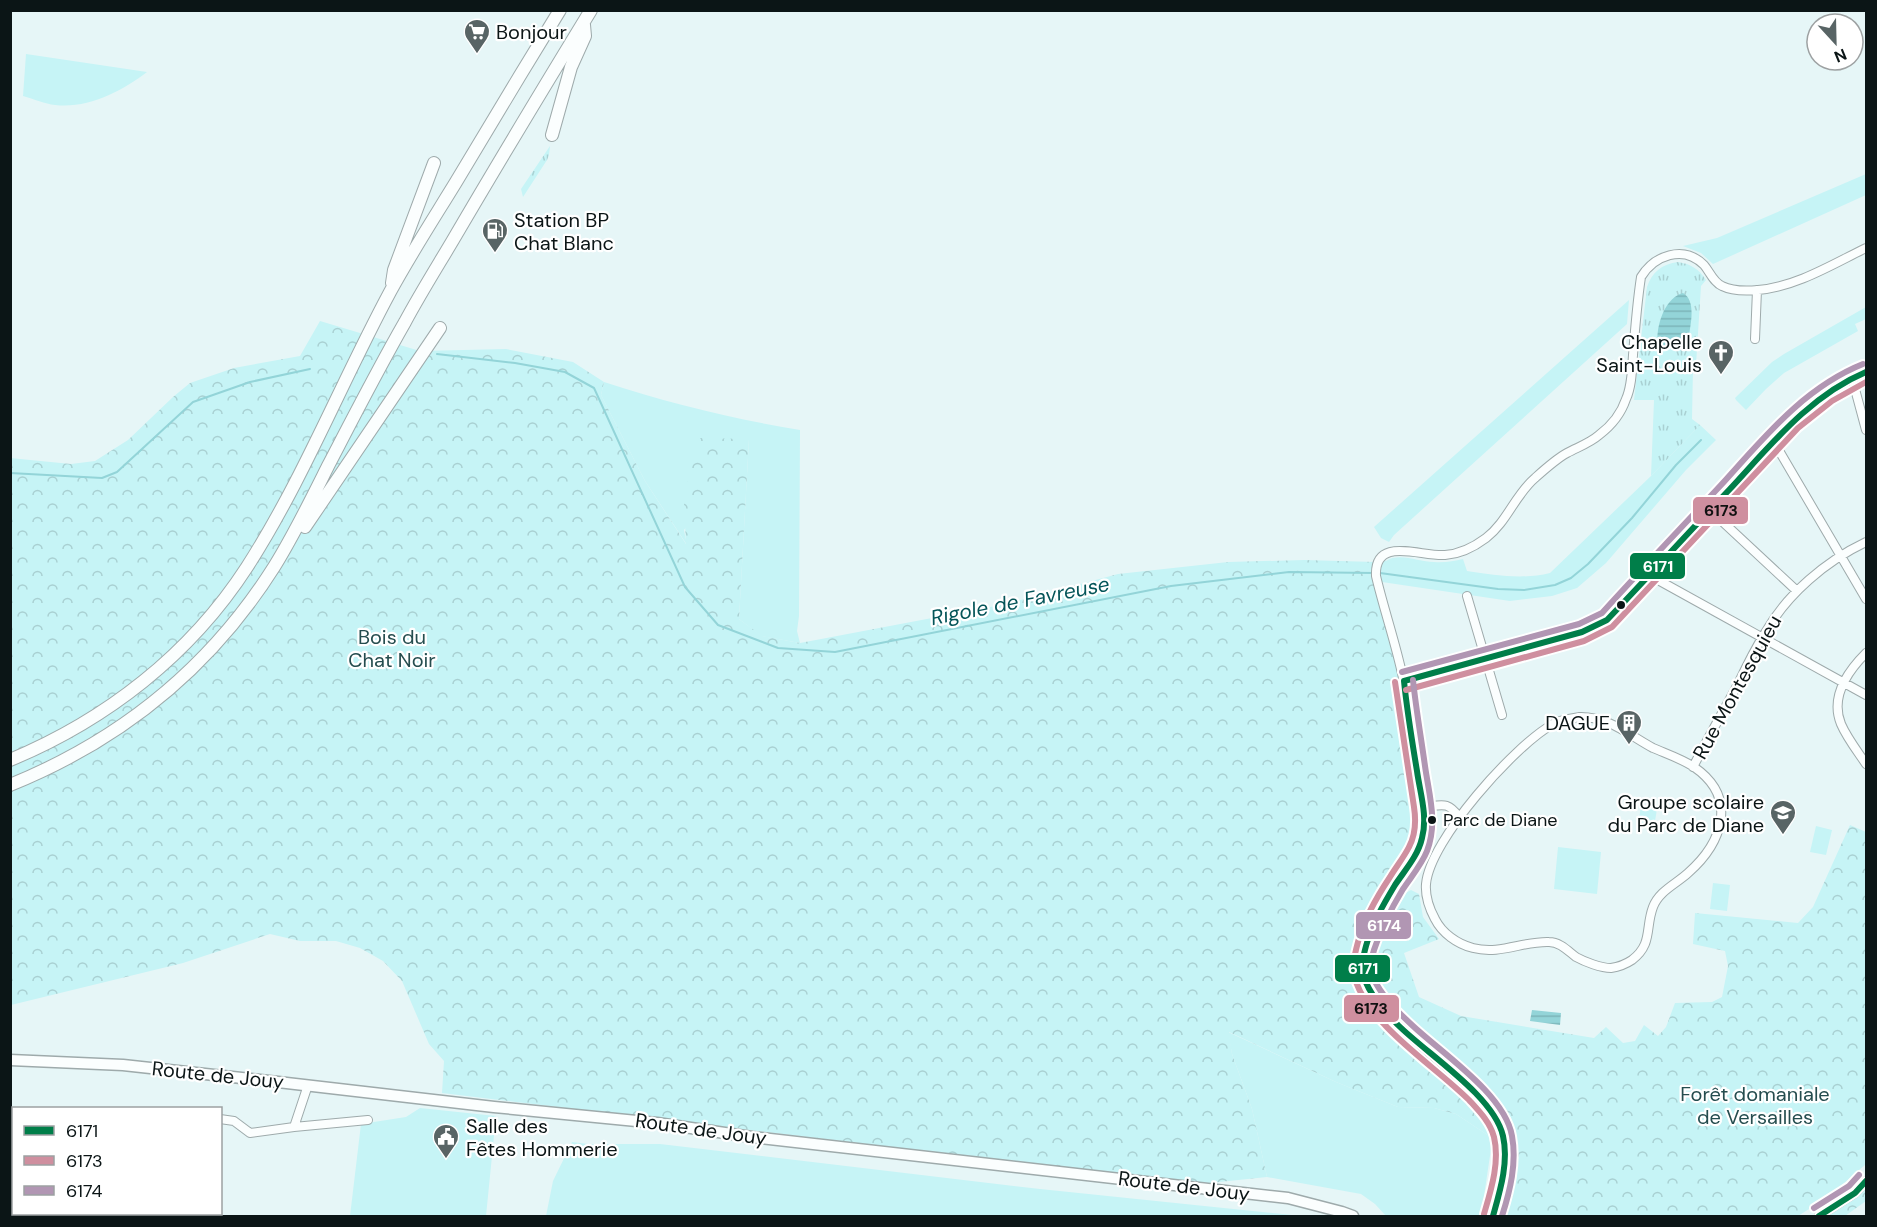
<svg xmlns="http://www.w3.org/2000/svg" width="1877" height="1227" font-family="'DM Sans',sans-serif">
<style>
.green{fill:#c6f4f6}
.forest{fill:url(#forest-crowns)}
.park{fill:url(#park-tufts)}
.water{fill:url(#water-rules)}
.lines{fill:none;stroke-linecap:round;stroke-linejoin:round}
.stream{stroke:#93d4d8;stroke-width:2}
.minor-casing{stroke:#9eaaab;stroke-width:10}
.major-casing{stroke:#9eaaab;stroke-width:13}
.highway-casing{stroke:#9eaaab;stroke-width:14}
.minor{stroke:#fbfefe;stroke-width:8}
.major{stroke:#fbfefe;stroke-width:10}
.highway{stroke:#fbfefe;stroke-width:12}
.bus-1-casing{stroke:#fff;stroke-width:10}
.bus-2-casing{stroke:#fff;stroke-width:10}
.bus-3-casing{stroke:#fff;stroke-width:10}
.bus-1{stroke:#007e49;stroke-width:6}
.bus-2{stroke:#cf8f9f;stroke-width:6}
.bus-3{stroke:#b196b3;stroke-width:6}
.bus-dot{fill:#0b1516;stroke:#fff;stroke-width:2}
.labels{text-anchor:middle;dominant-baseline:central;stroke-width:4.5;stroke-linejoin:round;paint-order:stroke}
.bus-label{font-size:18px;fill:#0b1516;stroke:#fff;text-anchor:start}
.poi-label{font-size:20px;fill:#0b1516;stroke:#fff;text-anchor:start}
.park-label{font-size:20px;fill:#254d4f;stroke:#fff}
.street-label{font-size:20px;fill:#0b1516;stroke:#fff}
.water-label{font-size:21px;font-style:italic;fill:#055559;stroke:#fff}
.line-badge{stroke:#fff;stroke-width:2}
.badge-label{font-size:16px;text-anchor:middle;font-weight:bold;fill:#fff}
.pale-badge-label{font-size:16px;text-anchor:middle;font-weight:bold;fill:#111}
</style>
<defs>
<pattern id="forest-crowns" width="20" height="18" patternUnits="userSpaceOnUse" patternTransform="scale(1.5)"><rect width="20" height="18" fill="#c6f4f6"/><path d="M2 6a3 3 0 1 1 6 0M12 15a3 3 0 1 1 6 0" fill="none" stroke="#a9d0d2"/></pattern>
<pattern id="park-tufts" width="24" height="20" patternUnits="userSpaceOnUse" patternTransform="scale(1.5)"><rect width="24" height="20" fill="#c6f4f6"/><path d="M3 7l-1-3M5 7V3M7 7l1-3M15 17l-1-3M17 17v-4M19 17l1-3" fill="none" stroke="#a9d0d2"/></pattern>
<pattern id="water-rules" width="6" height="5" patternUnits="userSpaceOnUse" patternTransform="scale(1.5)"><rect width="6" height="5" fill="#93d4d8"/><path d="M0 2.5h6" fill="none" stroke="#7db5b9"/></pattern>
</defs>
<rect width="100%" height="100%" fill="#e6f6f7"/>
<path class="green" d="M26,54l121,18c-25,19 -59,37 -92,33 -10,-1 -21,-6 -32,-9z
M1866,174v21l-153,69 -12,-11 -18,-7 34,-8z
M1629,300l-2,24 -233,211 -5,7 -8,-4 -7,-11z
M1866,307v12l-11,5 3,7 -74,42 -18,16 -20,21 -10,-10 -1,-2 37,-36 12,-8z
M604,382c64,21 129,37 196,48l-1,186 -2,15 3,12 -39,-7 -22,-17 10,-180 -65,91 3,15 -42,-64 -44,-86z
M1700,425l16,15 -30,30 -80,93 -29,25 -25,8 -42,5 -128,-19c-4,-8 -2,-14 1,-22l3,1c13,-9 33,1 48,1 10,1 20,-1 29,-3l4,12c28,4 55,9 83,2l101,-97z
M1816,826l16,4 -6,25 -16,-3z
M1558,847l43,5 -4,42 -43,-5z
M1713,883l17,2 -3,26 -17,-2z
M1228,1032l108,50 62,25 36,1 22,6 33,22 2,13 -10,67h-95l-11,-12 -14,-10 -94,-17 -15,-68 -20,-55z
M420,1108l76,8 -10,100h-136l11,-92 45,-7z
M572,1142l16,2h72l380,45 262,27h-756l7,-35z"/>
<path class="forest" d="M320,321l100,30 86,-2 67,13 31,20 -3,13 44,86 41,63 -2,-39 8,-49 5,-18 52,1 -10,180 23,17 38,7 206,-39 112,-30 110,-12 76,-2 72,2 24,104 19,118 -5,46 -61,118 4,22 131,151 1,15 -33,-22 -22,-6 -36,-1 -62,-25 -107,-50 3,22 20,55 15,68 -67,7 -758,-91 2,-32 -15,-17 -27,-63 -19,-20 -23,-13 -24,-7h-36l-30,-7 -87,29 -172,42 -1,-547 61,6 24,-3 33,-21 45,-43 17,-14 44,-15 66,-12z
M1850,825l16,7v332l-38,33 -30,19h-296c7,-28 17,-61 8,-90l-59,-59 -70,-77 -10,-26 4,-29 18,-35 18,-10 8,4 4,23 16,22 -35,14 15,44 42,19 133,22 12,-11 17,16 12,-2 9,-16 14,11 8,-9 9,-24 37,-1 10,-5 6,-31 -3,-15 -32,-7 2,-31 103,10 15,-16z
M1866,1187v14l-21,15h-16z"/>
<path class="park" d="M550,146l-1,9 -2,5 -24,37 -2,-8z
M1678,262c13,2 21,7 28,18l-5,6 -5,79 -3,3 -1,51 8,6 -49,51 3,-76h-20l13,-113c5,-15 15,-23 31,-25z
M1641,806l16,3 -3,18 -16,-2z"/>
<path class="water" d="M1683,293c15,9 6,36 5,50l-30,4c-3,-19 6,-49 25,-54z
M1532,1010l29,3 -1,12 -30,-4z"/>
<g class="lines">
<path class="stream" d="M437,354l78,9 50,9 29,16 91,199 33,38 60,23 57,4 336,-66 118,-14 86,1
M10,473l92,5 15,-6 76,-70 57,-20 60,-13
M1380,573l118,16 26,1 31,-5 16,-7 17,-14 44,-46 44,-53 25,-25"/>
<defs>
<path id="minor" d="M1755,339l2,-49
M1852,378l14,52
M1774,442l92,157
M1710,510l87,81
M1649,575l217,120
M1467,596l35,119
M1866,653c-18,18 -36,44 -25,71 6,14 17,28 25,40
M1404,681l178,-49 25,-12 185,-198c22,-20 47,-40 74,-50
M1579,717c29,-1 50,18 74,31 14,6 29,11 41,19 45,31 28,76 -6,106 -12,11 -29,18 -35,34 -8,21 0,37 -21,53 -6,4 -14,7 -21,8 -10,0 -26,-6 -35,-11 -8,-6 -16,-15 -27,-15 -26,-1 -49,13 -76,6 -16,-4 -31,-15 -38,-29 -6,-11 -10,-22 -9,-35 4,-44 88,-138 127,-160 8,-5 18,-5 26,-7z
M1693,767c15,-29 31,-57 46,-85 8,-17 16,-33 26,-49 22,-39 61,-72 101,-91
M1425,807c17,-2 23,-6 34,10
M220,1119l14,2 16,12 44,-6 74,-7
M10,1120h4
M294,1127l14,-42
M1493,1216c7,-24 15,-55 10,-80 -2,-7 -5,-15 -9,-21 -30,-38 -73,-65 -105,-100 -12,-13 -25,-29 -27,-47 -1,-6 1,-13 3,-18 8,-38 33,-67 53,-100 14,-32 2,-57 -3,-89 -4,-28 -6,-56 -12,-83 -7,-34 -19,-68 -27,-102 -2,-41 45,-19 69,-21 16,-1 29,-8 41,-17 21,-16 29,-43 49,-60 10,-9 21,-19 32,-25 11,-6 23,-10 32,-18 12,-9 22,-21 27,-36 6,-13 6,-30 7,-44 2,-26 4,-52 8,-78 13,-21 42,-33 63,-12 6,7 9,17 18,21 10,5 25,5 36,4 38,-3 75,-26 108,-42
M1819,1216l36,-23 11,-12"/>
<path id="major" d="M10,1060l113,5 155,17 216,25 163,16 95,14 536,61 54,14 11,4"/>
<path id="highway" d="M552,135l19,-68 14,-31 -1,-11
M392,283l2,-13 40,-107
M305,527l135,-199
M10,760c96,-40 180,-105 237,-193 56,-87 94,-184 143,-275 20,-37 44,-74 66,-110 34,-57 69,-115 104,-172
M10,785c111,-45 200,-117 264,-218 20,-32 37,-67 54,-101 25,-48 50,-97 77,-144 15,-28 32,-55 48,-82 45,-77 91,-153 138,-230"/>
</defs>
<use href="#minor" class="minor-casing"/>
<use href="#major" class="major-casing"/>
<use href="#highway" class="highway-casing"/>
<use href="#minor" class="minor"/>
<use href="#major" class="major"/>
<use href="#highway" class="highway"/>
<defs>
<path id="bus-1" d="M1404,681c3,30 8,60 13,90 3,22 11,45 5,67 -4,18 -17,32 -27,47 -12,20 -23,39 -29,61 -3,11 -5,20 -2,31 6,19 21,34 34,48 29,29 96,71 105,111 6,26 -3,55 -10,80
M1404,681l178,-49 25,-12c41,-43 81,-87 122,-130 41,-44 80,-94 137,-118
M1819,1216l36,-23 11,-12"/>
<path id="bus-2" d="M1395,682l19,125c2,13 2,27 -5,40 -5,10 -13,20 -19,30 -14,21 -26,42 -32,65 -4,15 -7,26 -2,40 17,46 79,84 113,118 10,11 21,22 25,37 6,25 -3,53 -10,77
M1406,690l178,-49 28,-14 186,-199 34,-27 34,-19"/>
<path id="bus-3" d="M1402,672l177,-48 23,-11c39,-43 79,-85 119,-128 42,-46 82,-97 142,-121
M1413,680c3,29 8,57 12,86 4,29 13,56 2,85 -5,13 -16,26 -24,38 -12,20 -22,39 -29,61 -3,10 -4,17 -1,27 8,19 25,35 40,49 30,28 92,69 99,110 5,27 -2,55 -10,80
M1814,1208l35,-22 10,-11"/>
</defs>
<use href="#bus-1" class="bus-1-casing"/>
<use href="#bus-2" class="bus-2-casing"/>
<use href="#bus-3" class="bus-3-casing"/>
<use href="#bus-1" class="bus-1"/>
<use href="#bus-2" class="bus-2"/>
<use href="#bus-3" class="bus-3"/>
</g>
<defs>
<symbol id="supermarket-pin" viewBox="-11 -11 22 30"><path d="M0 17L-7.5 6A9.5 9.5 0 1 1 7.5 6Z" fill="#586465" stroke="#fff"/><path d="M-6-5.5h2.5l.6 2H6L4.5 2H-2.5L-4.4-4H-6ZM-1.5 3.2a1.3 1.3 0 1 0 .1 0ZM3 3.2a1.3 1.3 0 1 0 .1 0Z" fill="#fff"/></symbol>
<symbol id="fuel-pin" viewBox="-11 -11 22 30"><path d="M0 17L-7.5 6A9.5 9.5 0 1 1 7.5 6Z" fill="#586465" stroke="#fff"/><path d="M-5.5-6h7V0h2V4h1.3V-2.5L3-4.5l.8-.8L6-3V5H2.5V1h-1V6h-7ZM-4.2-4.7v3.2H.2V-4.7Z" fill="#fff"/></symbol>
<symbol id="church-pin" viewBox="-11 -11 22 30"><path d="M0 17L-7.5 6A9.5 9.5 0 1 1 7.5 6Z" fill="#586465" stroke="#fff"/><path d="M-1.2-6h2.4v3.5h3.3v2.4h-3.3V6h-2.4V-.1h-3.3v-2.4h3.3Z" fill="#fff"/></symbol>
<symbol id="building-pin" viewBox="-11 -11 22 30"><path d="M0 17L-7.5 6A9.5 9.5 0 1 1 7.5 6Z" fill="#586465" stroke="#fff"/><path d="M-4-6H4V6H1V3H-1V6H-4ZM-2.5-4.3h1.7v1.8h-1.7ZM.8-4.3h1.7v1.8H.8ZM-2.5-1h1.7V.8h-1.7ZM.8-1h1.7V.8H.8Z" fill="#fff"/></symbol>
<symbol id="school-pin" viewBox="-11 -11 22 30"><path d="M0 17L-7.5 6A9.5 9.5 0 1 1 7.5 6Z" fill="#586465" stroke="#fff"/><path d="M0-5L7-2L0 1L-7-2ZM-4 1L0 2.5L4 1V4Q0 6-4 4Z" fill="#fff"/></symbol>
<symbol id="civic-pin" viewBox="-11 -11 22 30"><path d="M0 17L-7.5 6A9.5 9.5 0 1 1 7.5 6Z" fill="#586465" stroke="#fff"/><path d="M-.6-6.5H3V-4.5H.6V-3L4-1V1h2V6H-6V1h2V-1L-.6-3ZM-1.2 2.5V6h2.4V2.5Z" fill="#fff"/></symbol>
</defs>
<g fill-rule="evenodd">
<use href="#supermarket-pin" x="462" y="17" width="30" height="40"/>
<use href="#fuel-pin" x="480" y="216" width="30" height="40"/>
<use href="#church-pin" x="1706" y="338" width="30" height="40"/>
<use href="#building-pin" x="1614" y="708" width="30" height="40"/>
<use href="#school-pin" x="1768" y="798" width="30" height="40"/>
<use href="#civic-pin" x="431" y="1122" width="30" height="40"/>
</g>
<g class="bus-dot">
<circle cx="1621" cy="605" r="5"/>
<circle cx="1432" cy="820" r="5"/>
</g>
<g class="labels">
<g class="bus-label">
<text x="1443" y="820">Parc de Diane</text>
</g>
<g class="poi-label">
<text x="496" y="32">Bonjour</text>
<text x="514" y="220">Station BP<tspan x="514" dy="23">Chat Blanc</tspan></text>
<text x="1702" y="342" text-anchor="end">Chapelle<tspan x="1702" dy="23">Saint-Louis</tspan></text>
<text x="1610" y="723" text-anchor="end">DAGUE</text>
<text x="1764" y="802" text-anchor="end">Groupe scolaire<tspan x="1764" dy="23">du Parc de Diane</tspan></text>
<text x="466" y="1126">Salle des<tspan x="466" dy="23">Fêtes Hommerie</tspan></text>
</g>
<g class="park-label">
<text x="392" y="637">Bois du<tspan x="392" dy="23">Chat Noir</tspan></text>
<text x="1755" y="1094">Forêt domaniale<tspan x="1755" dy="23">de Versailles</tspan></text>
</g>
<g class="street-label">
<text transform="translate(1737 687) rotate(-61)">Rue Montesquieu</text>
<text transform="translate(218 1075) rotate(6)">Route de Jouy</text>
<text transform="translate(701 1129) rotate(8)">Route de Jouy</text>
<text transform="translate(1184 1186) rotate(7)">Route de Jouy</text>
</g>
<g class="water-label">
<text transform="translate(1020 601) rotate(-11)">Rigole de Favreuse</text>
</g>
</g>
<g class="line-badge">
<rect x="1692" y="496" width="57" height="29" rx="6" fill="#cf8f9f"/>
<rect x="1629" y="552" width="57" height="28" rx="6" fill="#007e49"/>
<rect x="1355" y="911" width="57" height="29" rx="6" fill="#b196b3"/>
<rect x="1334" y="954" width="57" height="29" rx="6" fill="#007e49"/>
<rect x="1343" y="994" width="57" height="29" rx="6" fill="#cf8f9f"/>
</g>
<g class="badge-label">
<text x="1658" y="572">6171</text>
<text x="1384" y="931">6174</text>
<text x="1363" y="974">6171</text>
</g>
<g class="pale-badge-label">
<text x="1721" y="516">6173</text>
<text x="1371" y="1014">6173</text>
</g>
<rect width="1877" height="1227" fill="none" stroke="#0b1516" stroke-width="24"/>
<rect x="12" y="1107" width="210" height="108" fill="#ffffff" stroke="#9da1a2" stroke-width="1.5"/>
<rect x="24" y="1126" width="30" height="9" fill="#007e49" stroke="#9da1a2" stroke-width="1.5"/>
<text x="66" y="1137" font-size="18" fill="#0b1516">6171</text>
<rect x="24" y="1156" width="30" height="9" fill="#cf8f9f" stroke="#9da1a2" stroke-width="1.5"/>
<text x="66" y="1167" font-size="18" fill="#0b1516">6173</text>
<rect x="24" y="1186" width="30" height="9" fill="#b196b3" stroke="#9da1a2" stroke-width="1.5"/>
<text x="66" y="1197" font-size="18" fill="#0b1516">6174</text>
<g transform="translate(1835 42) rotate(158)"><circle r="28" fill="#ffffff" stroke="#9da1a2" stroke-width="1.5"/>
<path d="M0-4.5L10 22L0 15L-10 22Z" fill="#586465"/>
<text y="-9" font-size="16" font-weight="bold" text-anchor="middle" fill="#0b1516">N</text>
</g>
</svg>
